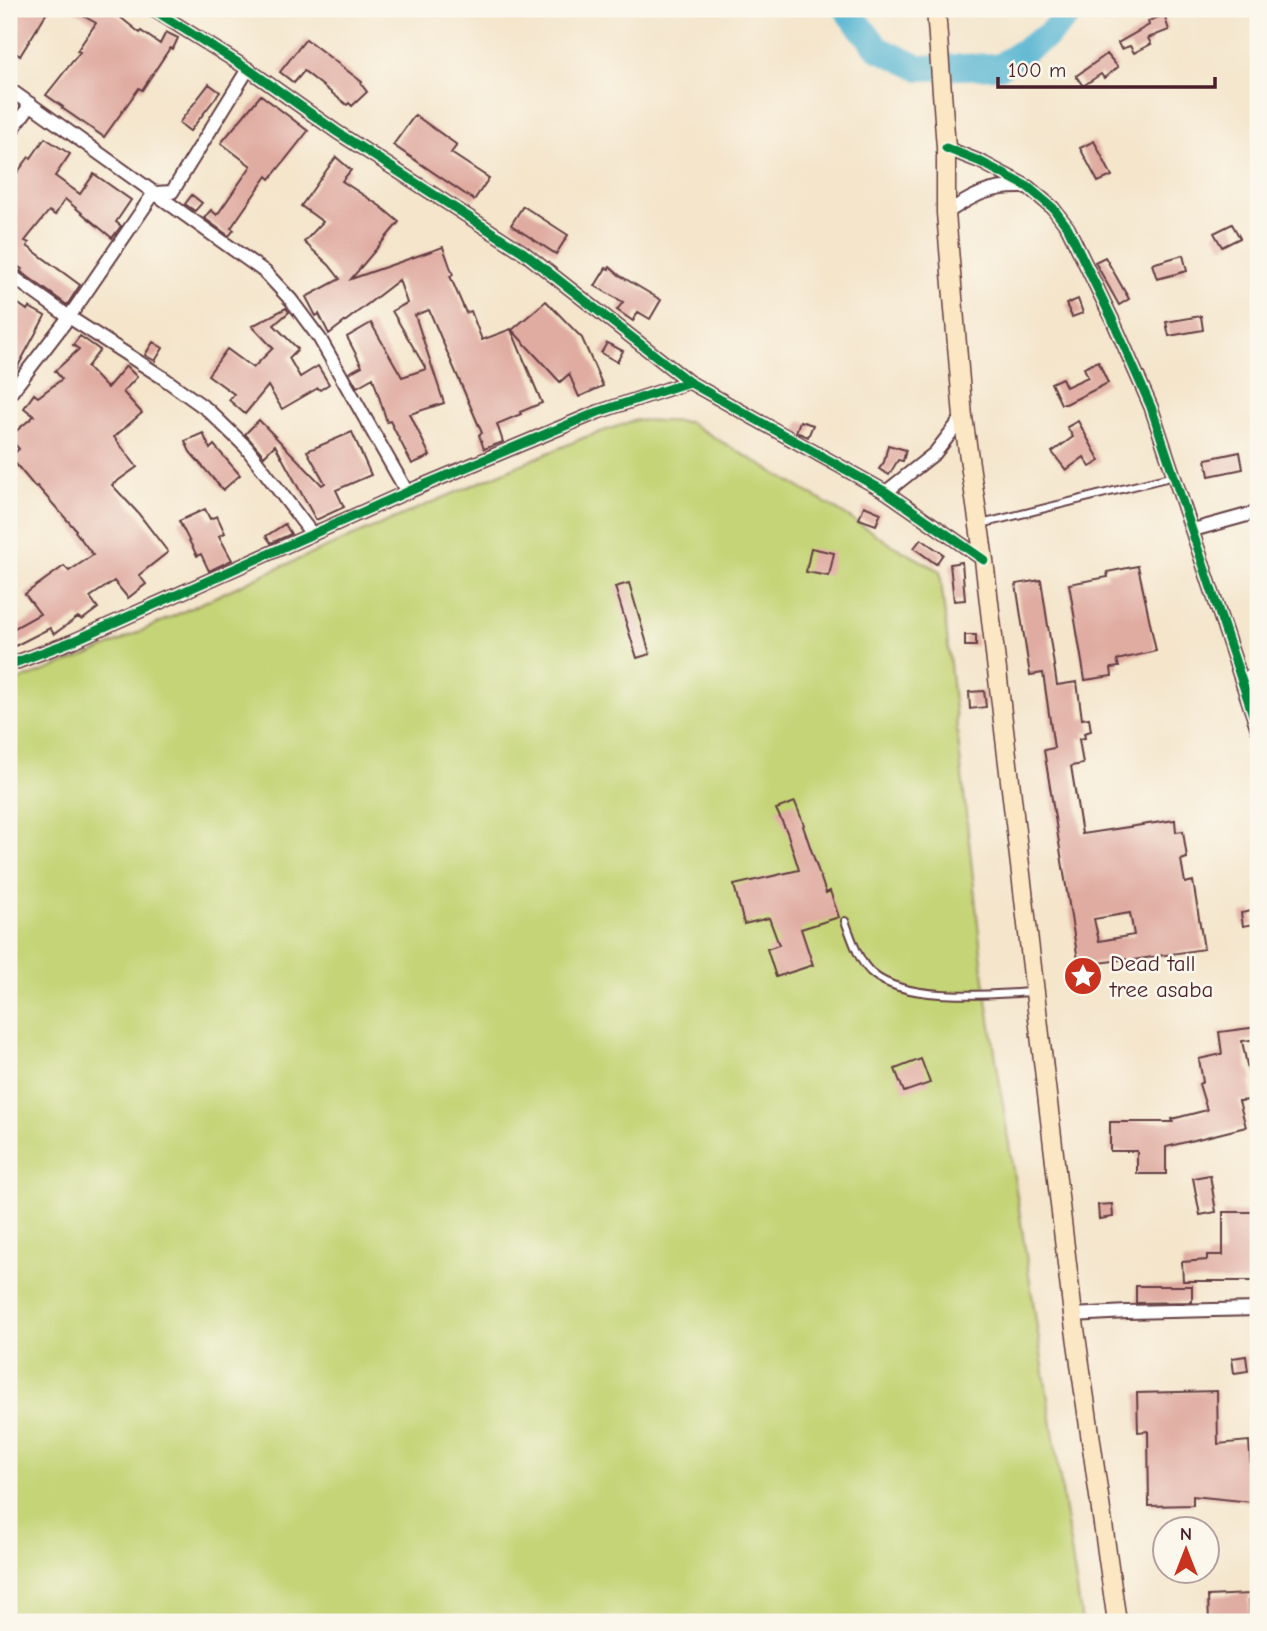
<svg xmlns="http://www.w3.org/2000/svg" width="1267" height="1631" font-family="'Comic Neue',sans-serif">
<style>
.green{fill:#c4d476;stroke:#877a50;stroke-width:2}
.lines{fill:none;stroke-linecap:round;stroke-linejoin:round}
.river{stroke:#52b4d1;stroke-width:26}
.building{fill:#e0aca1;fill-rule:evenodd}
.lane-casing{stroke:#643d43;stroke-width:10}
.street-casing{stroke:#643d43;stroke-width:16}
.secondary-casing{stroke:#643d43;stroke-width:21}
.lane{stroke:#fff;stroke-width:6}
.street{stroke:#fff;stroke-width:12}
.secondary{stroke:#fbe7c3;stroke-width:18}
.cycleway-casing{stroke:#fbf7ec;stroke-width:13}
.cycleway{stroke:#00873e;stroke-width:9}
.labels{text-anchor:middle;dominant-baseline:central;stroke-width:5;stroke-linejoin:round;paint-order:stroke}
.poi-label{font-size:23px;fill:#4a1f2b;stroke:#fbf7ec;text-anchor:start}
</style>
<rect width="100%" height="100%" fill="#fbf7ec"/>
<filter id="ink" filterUnits="userSpaceOnUse"><feTurbulence type="fractalNoise" baseFrequency=".0143" numOctaves="2"/><feDisplacementMap in="SourceGraphic" scale="14" xChannelSelector="R" yChannelSelector="G"/><feConvolveMatrix kernelMatrix="1 2 1 2 8 2 1 2 1" color-interpolation-filters="sRGB"/></filter>
<filter id="wash" filterUnits="userSpaceOnUse"><feTurbulence type="fractalNoise" baseFrequency=".00686" numOctaves="4" result="noise"/><feDisplacementMap in="SourceGraphic" scale="28" xChannelSelector="R" yChannelSelector="G"/><feGaussianBlur stdDeviation="1.57" result="paint"/><feColorMatrix in="noise" values="0 0 0 0 0 0 0 0 0 0 0 0 0 0 0 0 0 1.4 0 .05"/><feComposite in="paint" operator="in"/></filter>
<g filter="url(#wash)">
<rect width="100%" height="100%" fill="#f4e5cb"/>
<path class="green" d="M636,420l52,2 143,84 66,42 43,23 44,409 98,642h-1073v-938l87,-32 166,-77 321,-137z"/>
<g class="lines">
<path class="river" d="M847,9l3,6 29,34 41,19 80,-2 48,-31 26,-26"/>
</g>
<g id="blocks">
<path class="building" d="M18,9h31l-29,47 -11,-8v-25z
M71,9h39l30,24 1,-2 19,13 6,-12 12,6 -5,11 -3,-1 -28,42 -3,-2 -35,49 -42,-29 1,-1 -17,-12 34,-43 -3,-1 19,-28z
M1164,15l5,15 -21,8 3,6 -17,9 -4,-7 -9,3 -3,-6 31,-18 -1,-4z
M306,39l56,43 -1,2 6,8 -15,14 -3,-3 -2,2 -43,-34 -10,12 -14,-11z
M1107,54l11,13 -14,11 -3,-4 -18,12 -7,-10z
M209,84l11,8 -30,39 -11,-8z
M261,95l47,36 -38,48 -3,-3 -36,52 3,2 -5,6 -25,-18 7,-8 6,5 34,-49 -30,-23z
M415,115l42,30 -6,8 38,25 -15,22 -81,-55z
M45,138l25,16 -15,22 25,18 14,-20 37,26 -15,22 5,4 -9,12 -47,-39 -10,16 -6,-4 -24,30 4,2 -2,3 53,39 -13,20 -47,-34 2,-2 -13,-7v-67l6,-7 -6,-4v-15l7,5 13,-17 2,1z
M1094,141l18,35 -14,6 -18,-34z
M336,157l15,13 -9,11 38,25 19,16 -48,57 92,-32 10,28 -3,1 16,37 5,-2 11,29 29,-11 31,74 -22,9 1,2 -24,10 6,18 -19,7 -5,-14 3,-2 -53,-123 -14,5 29,88 -34,11 20,42 -18,8 -22,-43 -3,1 -14,-44 -16,9 -8,-14 13,-7 -15,-29 24,-14 31,54 24,-8 -34,-58 15,-8 -8,-23 -70,54 -10,-20 -3,2 -10,-19 34,-18 -11,-14 -25,-23 19,-20 -22,-16z
M192,195l10,8 -7,8 -10,-7z
M523,206l45,29 -12,19 -45,-29z
M1232,224l8,14 -18,9 -8,-14z
M1183,255l4,16 -30,8 -5,-15z
M1105,257l24,42 -10,6 -24,-43z
M610,267l9,8 42,25 -11,19 -12,-7 -5,9 -16,-11 6,-8 -28,-16 11,-18 3,1z
M9,297l18,13 2,-3 16,9 -28,52 -8,-5z
M1078,299l5,14 -11,4 -6,-13z
M546,301l36,37 21,48 -24,11 -10,-23 -9,8 -48,-52z
M286,308l3,4 -15,13 24,24 -9,9 11,19 18,-11 11,18 -9,6 -2,-2 -36,21 -14,-23 -23,28 -16,-14 5,-6 -26,-19 19,-26 26,19 20,-20 -21,-22z
M1201,316l2,14 -34,6 -3,-14z
M80,336l20,14 -13,17 20,21 19,-22 11,11 -14,15 19,21 -28,24 23,30 -25,18 26,28 30,39 -29,23 7,9 -18,14 -14,-17 -24,16 8,11 -16,12 -4,-3 -24,17 -4,-6 -41,21v-18l31,-17 -15,-20 39,-28 5,5 24,-16 -18,-24 1,-1 -39,-44 -2,1 -25,-30 9,-8 -10,-12 25,-21 -10,-8 10,-14 4,3 24,-18 -7,-8 24,-22 -6,-4z
M153,342l10,6 -8,13 -10,-6z
M607,343l16,8 -6,11 -16,-9z
M1098,361l10,22 -42,21h-5l-10,-21 11,-5 4,9 22,-10 -4,-9z
M259,420l63,65 3,-2 -18,-32 45,-19 19,43 -35,15 8,17 -28,13 -41,-75 -11,11 -19,-22z
M800,421l13,4 -5,12 -12,-5z
M1078,421l22,40 -10,6 -6,-10 -18,13 -14,-18 21,-15 -6,-10z
M203,433l7,16 4,-4 26,30 -17,15 -33,-38 -5,-11z
M888,445l18,5 -3,11 -5,-1 -9,15 -10,-6 5,-7z
M1240,452l3,17 -34,7 -3,-17z
M864,506l17,7 -5,12 -17,-6z
M205,509l5,10 7,-3 8,17 -6,3 13,24 -23,11 -8,-17 -4,2 -18,-35z
M285,524l6,10 -20,9 -5,-7z
M921,539l22,15 -7,10 -22,-16z
M811,548l23,5 -5,23 -23,-4z
M962,562l3,38 -11,1 -4,-37z
M1138,566l18,85 -39,9 2,7 -8,1 1,8 -27,4 -16,-96 39,-7 -1,-5z
M1041,580l16,105 20,-3 5,37 7,-1 2,13 -7,2 1,5 -6,1 4,25 -12,2 11,68 93,-14 1,12 7,-1 4,27 -6,2 4,23 8,-2 11,68 -77,12 -1,-2 -47,7 -35,-216 10,-2 -11,-75 -13,2 -14,-91zM1130,913l4,22 -35,6 -5,-22z
M629,583l21,71 -13,4 -22,-71z
M965,635h11v11h-11z
M984,691l2,16 -16,2 -1,-17z
M795,802l9,23 -1,1 23,67 4,-2 9,26 -38,12 12,36 -37,12 -9,-28 12,-4 -10,-27 -25,6 -10,-39 65,-15 -12,-38 -11,-23z
M1252,911l2,13 -11,2 -2,-13z
M1258,1027v12l-16,2 6,29 2,-1 3,11 -3,1 2,19 -13,1 7,26 -80,20v27h-29v-23h-27v-29h63l-1,-3 35,-9 -8,-26 4,-2 -4,-23 23,-5 -3,-22z
M921,1059l9,24 -26,9 -9,-23z
M1210,1175l6,37 -16,3 -7,-37z
M1112,1204l1,13 -14,2 -1,-14z
M1258,1210v71h-75l-1,-19 25,-2v-5h16v-43h27z
M1136,1286h56v16l-56,1z
M1246,1356l2,15 -14,2 -2,-15z
M1217,1391l1,53 31,-3 3,41h1l-2,20 -58,-6v9l-44,1 -1,-75 -10,1 -1,-39z
M1249,1594l1,27 -41,1 -1,-26z"/>
</g>
</g>
<g filter="url(#ink)">
<use href="#blocks" fill-opacity="0" stroke="#643d43" stroke-width="2"/>
<g class="lines">
<defs>
<path id="lane" d="M981,524l193,-48
M845,921c7,17 13,41 28,53 35,29 118,20 160,18"/>
<path id="street" d="M152,9l96,60 89,63 186,120 166,130 197,110 98,68
M9,89l256,183 26,28 29,39 87,153
M9,134l22,-30
M946,148l35,14 47,25 25,21 15,20 46,95 37,84 107,323
M946,213c28,-18 44,-27 77,-26
M9,274l60,43 93,60 46,33 38,37 66,87
M9,395l60,-78 85,-124 18,-1 76,-123
M886,492l49,-39 28,-36
M1193,530l65,-18
M9,665l64,-24 334,-149 191,-80 91,-30
M1243,680l15,-7
M1073,1315l54,-3 131,-3"/>
<path id="secondary" d="M936,9l10,139v65l17,204 21,143 89,755 44,307"/>
</defs>
<use href="#lane" class="lane-casing"/>
<use href="#street" class="street-casing"/>
<use href="#secondary" class="secondary-casing"/>
<use href="#lane" class="lane"/>
<use href="#street" class="street"/>
<use href="#secondary" class="secondary"/>
<defs>
<path id="cycleway" d="M152,9l96,60 89,63 186,120 166,130 197,110 98,68
M946,148l35,14 47,25 25,21 15,20 46,95 37,84 107,323
M9,665l64,-24 334,-149 191,-80 91,-30"/>
</defs>
<use href="#cycleway" class="cycleway-casing"/>
<use href="#cycleway" class="cycleway"/>
</g>
</g>
<defs>
<symbol id="sight-disc" viewBox="-11 -11 22 22"><circle r="9.5" fill="#c8321e" stroke="#fbf7ec"/><path d="M0-6L1.8-2.2L6-1.7L2.9 1.2L3.7 5.4L0 3.3L-3.7 5.4L-2.9 1.2L-6-1.7L-1.8-2.2Z" fill="#fff"/></symbol>
</defs>
<g fill-rule="evenodd">
<use href="#sight-disc" x="1061" y="954" width="44" height="44"/>
</g>
<g class="labels">
<g class="poi-label">
<text x="1110" y="963">Dead tall<tspan x="1110" dy="26">tree asaba</tspan></text>
</g>
</g>
<rect width="1267" height="1631" fill="none" stroke="#fbf7ec" stroke-width="35"/>
<g transform="translate(1186 1550)"><circle r="33" fill="#fbf7ec" stroke="#b4a19f" stroke-width="2"/>
<path d="M0-5L12 26L0 18L-12 26Z" fill="#c8321e"/>
<text y="-10" font-size="19" font-weight="bold" text-anchor="middle" fill="#4a1f2b">N</text>
</g>
<path d="M998 77v10h217v-10" fill="none" stroke="#4a1f2b" stroke-width="3.5"/>
<text x="1008" y="77" font-size="21" fill="#4a1f2b" stroke="#fbf7ec" stroke-width="5" paint-order="stroke">100 m</text>
</svg>
